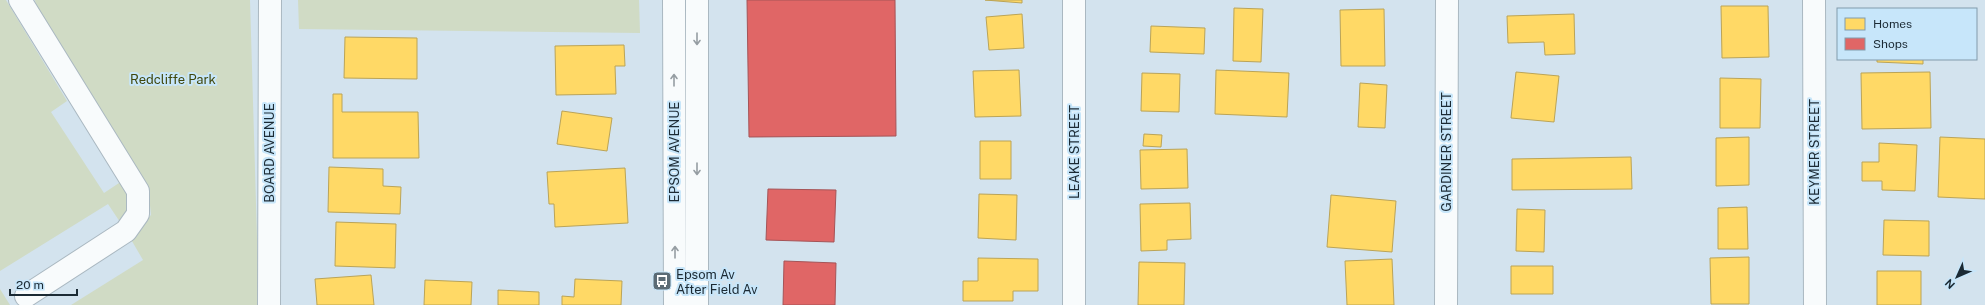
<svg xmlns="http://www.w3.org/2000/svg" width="1985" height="305" font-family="'Public Sans',sans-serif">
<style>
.green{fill:#d0dbc5}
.homes{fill:#ffd966;stroke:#bba457}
.shops{fill:#e06666;stroke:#a55457}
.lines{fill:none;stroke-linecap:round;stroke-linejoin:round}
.minor-casing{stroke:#aab8c1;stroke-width:24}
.minor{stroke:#f8fbfc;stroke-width:22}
.oneway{stroke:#959da2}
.labels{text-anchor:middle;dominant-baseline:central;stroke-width:4;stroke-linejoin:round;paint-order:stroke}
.park-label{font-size:13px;fill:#3f460b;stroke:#c7e6fa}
.street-label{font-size:13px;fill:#1b2a34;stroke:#c7e6fa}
.poi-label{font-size:13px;fill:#1b2a34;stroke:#c7e6fa;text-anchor:start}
</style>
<rect width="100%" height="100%" fill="#d3e3ee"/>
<path class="green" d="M0,0h6l61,101 -16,11 53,81 18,-12 9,26 -11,15 -12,-18 -108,67z
M35,0h215l9,305h-188l72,-45 -14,-24 22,-21 -3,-28 -112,-180z
M298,0h341l1,33 -341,-4z
M0,289l10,16h-10z"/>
<path class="homes" d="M985,0h37v3z
M826,3l2,93 -43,1 -2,-93z
M1721,6h47l1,51 -47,1z
M1234,8l29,1 -2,53 -28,-1z
M1384,9l1,57h-44l-1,-56z
M1022,14l2,34 -35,2 -3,-33z
M1574,14l1,40 -30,1 -1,-13 -36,1 -1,-27z
M1151,26l54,2 -1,26 -54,-2z
M345,37l72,1v41l-73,-1z
M624,45l1,21h-10l1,28 -60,1 -1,-49z
M1877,59h46v5l-46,-2z
M1019,70l2,46 -46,1 -2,-46z
M1216,70l73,3 -2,44 -72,-3z
M1516,72l43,4 -5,46 -43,-4z
M1930,72l1,56 -69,1 -1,-56z
M1142,73l38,1 -1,38 -38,-1z
M1720,78l41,1 -1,49h-40z
M1360,83l27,2 -2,43 -27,-1z
M333,94h9v18h76l1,46h-86z
M562,111l50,7 -5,33 -50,-7z
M1144,134l18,1 -1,12 -18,-1z
M1749,137v48l-33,1v-48z
M1940,137l45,2v60l-47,-2z
M980,141h31v38h-31z
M1879,143l38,2 -2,46 -33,-1v-9h-20v-19h17z
M1187,149l1,39 -47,1 -1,-39z
M1631,157l1,32 -120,1v-31z
M329,167l54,2v17l18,1 -1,27 -72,-2z
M625,168l3,55 -73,4 -1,-23h-5l-2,-32z
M979,194l38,1 -1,45 -38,-2z
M1331,195l65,6 -4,51 -65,-5z
M1190,203l1,36 -24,1v10l-26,1 -1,-47z
M1747,207l1,42h-30v-41z
M1517,209l28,1 -1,42 -28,-1z
M1884,220l45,1v35l-46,-1z
M336,222l60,2 -1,44 -60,-2z
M1749,257v47h-38l-1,-46z
M978,258l60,1v32h-25v10h-50v-20h15z
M1392,259l2,46h-47l-2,-44z
M1139,262l46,1 -1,42h-46z
M1511,266h42v28h-42z
M1877,271h44v34h-44z
M371,275l3,30h-57l-2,-26z
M575,279l47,2 -1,24h-59v-9l12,1z
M425,280l47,2 -1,23h-47z
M498,290l41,2v13h-41z"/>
<path class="shops" d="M747,0h148l1,136 -147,1z
M768,189l68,1 -2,52 -68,-2z
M784,261l52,2 -1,42h-52z"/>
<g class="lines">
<defs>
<path id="minor" d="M20,0l118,191v23l-12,17 -100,65
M674,0l1,305
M697,0v305
M1074,0v305
M1814,0l1,305
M269,305l1,-305
M1446,305l1,-305"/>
</defs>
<use href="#minor" class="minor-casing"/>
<use href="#minor" class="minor"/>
</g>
<defs><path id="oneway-shaft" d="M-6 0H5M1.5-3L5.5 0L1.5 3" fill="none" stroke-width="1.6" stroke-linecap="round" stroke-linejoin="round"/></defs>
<g class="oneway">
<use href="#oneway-shaft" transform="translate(697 39) rotate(90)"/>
<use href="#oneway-shaft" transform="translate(674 80) rotate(-90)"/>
<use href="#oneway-shaft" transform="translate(697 169) rotate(90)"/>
<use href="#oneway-shaft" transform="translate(675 252) rotate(-90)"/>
</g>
<defs>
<symbol id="bus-square" viewBox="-11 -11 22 22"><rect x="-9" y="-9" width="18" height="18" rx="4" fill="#5b6b75" stroke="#c7e6fa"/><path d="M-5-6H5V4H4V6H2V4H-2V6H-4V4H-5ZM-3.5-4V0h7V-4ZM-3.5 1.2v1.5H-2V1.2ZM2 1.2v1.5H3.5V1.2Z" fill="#fff"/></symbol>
</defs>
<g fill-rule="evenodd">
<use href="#bus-square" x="651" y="270" width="22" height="22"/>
</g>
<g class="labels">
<g class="park-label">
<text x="173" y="79">Redcliffe Park</text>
</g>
<g class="street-label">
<text transform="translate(674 152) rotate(-90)">EPSOM AVENUE</text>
<text transform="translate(1074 152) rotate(-90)">LEAKE STREET</text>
<text transform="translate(1446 152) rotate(-90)">GARDINER STREET</text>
<text transform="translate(1814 152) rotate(-90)">KEYMER STREET</text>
<text transform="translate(269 153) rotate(-90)">BOARD AVENUE</text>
</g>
<g class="poi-label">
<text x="676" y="274">Epsom Av<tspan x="676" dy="15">After Field Av</tspan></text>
</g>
</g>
<rect x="1837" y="8" width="140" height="52" fill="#c7e6fa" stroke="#829bab"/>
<rect x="1845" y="18" width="20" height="12" fill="#ffd966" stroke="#829bab"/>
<text x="1873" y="28" font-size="12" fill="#1b2a34">Homes</text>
<rect x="1845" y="38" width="20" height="12" fill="#e06666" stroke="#829bab"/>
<text x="1873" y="48" font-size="12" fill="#1b2a34">Shops</text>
<g transform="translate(1957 277) rotate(225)" stroke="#c7e6fa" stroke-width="3" paint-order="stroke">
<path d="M0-3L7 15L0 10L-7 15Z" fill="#1b2a34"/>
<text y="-6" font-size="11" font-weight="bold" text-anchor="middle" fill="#1b2a34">N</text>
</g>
<path d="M10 289v6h67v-6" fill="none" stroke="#1b2a34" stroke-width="2"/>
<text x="16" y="289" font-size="12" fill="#1b2a34" stroke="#c7e6fa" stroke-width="3" paint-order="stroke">20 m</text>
</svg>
